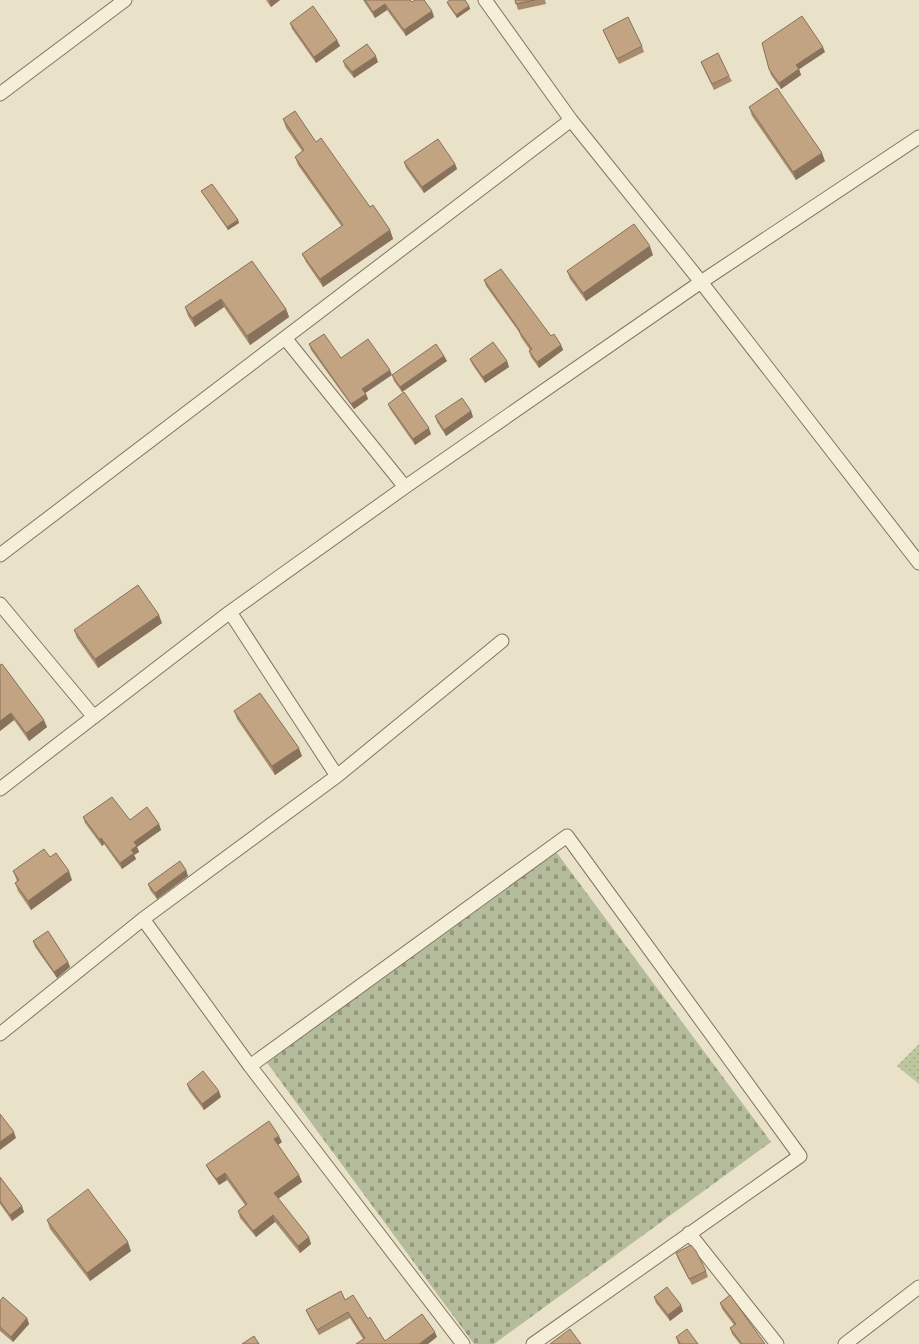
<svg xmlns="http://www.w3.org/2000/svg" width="919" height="1344" font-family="'Libre Baskerville',serif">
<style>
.grass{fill:url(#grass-dots)}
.cemetery{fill:url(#cemetery-stones)}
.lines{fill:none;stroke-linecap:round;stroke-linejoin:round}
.minor-casing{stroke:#83755f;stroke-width:15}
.minor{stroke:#f5efda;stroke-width:13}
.wall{fill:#a78c70}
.shaded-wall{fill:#88725b}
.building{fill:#c2a382;stroke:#88725b}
</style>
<defs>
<pattern id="grass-dots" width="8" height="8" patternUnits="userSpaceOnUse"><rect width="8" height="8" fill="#bdc69d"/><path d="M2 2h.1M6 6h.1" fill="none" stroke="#a3aa87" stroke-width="1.8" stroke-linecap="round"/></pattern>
<pattern id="cemetery-stones" width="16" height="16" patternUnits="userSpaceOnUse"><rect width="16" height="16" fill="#b5bc9b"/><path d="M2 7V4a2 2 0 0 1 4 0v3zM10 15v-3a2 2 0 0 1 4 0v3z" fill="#94997e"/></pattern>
</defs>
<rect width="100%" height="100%" fill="#e9e2c8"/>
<path class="grass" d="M919,1044v40l-22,-18z"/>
<path class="cemetery" d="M554,849l217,293 -277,202h-20l-209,-284z"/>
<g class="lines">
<defs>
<path id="minor" d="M485,0l86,120 130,162 218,281
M0,94l125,-94
M285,338l120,149
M0,555l571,-435
M0,604l94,113
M230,612l107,164
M0,789l230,-177 175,-125 296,-205 218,-145
M143,919l107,147 213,278
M0,1034l143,-115 194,-143 165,-135
M250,1066l317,-230 233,320 -267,188
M689,1233l88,111
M845,1344l74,-57"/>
</defs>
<use href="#minor" class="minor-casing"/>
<use href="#minor" class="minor"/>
</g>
<path class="wall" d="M266,0h14l-9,7z
M363,0h47l2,2 20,9 2,6 -28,19 -19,-26 -12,8z
M515,0h30l1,4 -28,6z
M447,2l22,4 1,3 -13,9 -9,-13z
M290,23l47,17 3,6 -24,17 -24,-34z
M603,30l39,16 2,6 -25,12 -14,-29z
M825,52l-26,17 2,6 -20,14 -10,-14 -2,-6z
M343,61l35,1 -24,16 -9,-11z
M701,62l28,14 3,5 -18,9 -11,-23z
M749,107l76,54 -29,19 -44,-64z
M283,119l33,23 54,65 20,23 3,9 -70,48 -17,-25 -4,-8 40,-27 -44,-62 -3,-8 7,-6 -16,-23z
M404,162l51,2 2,5 -33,24 -18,-25z
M201,191l37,29 1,3 -11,7 -25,-36z
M653,255l-67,46 -16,-22 -3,-8z
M252,261l34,48 3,8 -39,28 -26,-38 -29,20 -7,-11 -3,-9z
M484,280l77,65 2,5 -24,18 -8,-11 -2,-6 1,-1 -9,-13 -2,-5 -33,-46z
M309,344l57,50 2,5 -14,10 -43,-59z
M444,356l3,5 -45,31 -8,-11 -2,-6z
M470,359l37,2 2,6 -24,16 -13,-19z
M388,404l43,30 -16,11 -25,-36z
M471,411l2,6 -27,19 -9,-14 -2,-6z
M162,623l-64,45 -21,-30 -3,-8z
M0,665l47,62 -18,14 -15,-21 -14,11z
M234,711l68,45 -27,19 -38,-56z
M83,817l47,3 29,4 2,6 -24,17 2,5 -5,3 2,4 -14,10 -18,-25 -2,2 -17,-23z
M50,857l22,23 -41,30 -13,-19 -3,-8 2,-2 -4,-10z
M186,870l2,6 -31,23 -7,-9 -2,-6z
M33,941l35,21 2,5 -13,11 -22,-31z
M187,1084l34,13 -17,13 -15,-20z
M282,1142l-4,3 21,30 3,7 -24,17 33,45 -11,9 -25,-31 -19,15 -16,-19 -2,-7 7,-6 -18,-25 -8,5 -10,-14 -3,-6z
M0,1177l24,35 -12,9 -12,-17z
M47,1220l84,31 -41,30 -40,-52z
M676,1253l30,18 2,6 -16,8 -14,-26z
M654,1297l29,14 -13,10 -14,-18z
M345,1300l23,19 17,22 52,-4 -81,7 7,-5 -13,-21 -31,17 -11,-20 -2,-5z
M0,1301l27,17 2,6 -16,18 -13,-11z
M720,1303l45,41h-25l-8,-10 -2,-6 4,-3 -12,-16z
M676,1337l22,7h-20z"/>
<path class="shaded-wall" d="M270,0h10l-9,7 -2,-6z
M385,4l2,6 -12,8 -2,-6z
M469,6l1,3 -13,9 -1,-3z
M432,11l2,6 -28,19 -2,-6z
M337,40l3,6 -24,17 -2,-6z
M823,47l2,5 -27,18 -2,-5z
M376,56l2,6 -24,16 -2,-6z
M799,69l2,6 -20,14 -2,-6z
M822,153l3,8 -29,19 -3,-8z
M455,164l2,5 -33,24 -2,-6z
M238,220l1,3 -11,7 -1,-3z
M390,230l3,9 -70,48 -3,-8z
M650,246l3,9 -67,46 -3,-8z
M221,299l3,8 -29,20 -3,-9z
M286,309l3,8 -39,28 -3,-9z
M561,345l2,5 -24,18 -2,-6z
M444,356l3,5 -45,31 -2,-5z
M507,361l2,6 -24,16 -2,-6z
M390,370l2,5 -28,19 -2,-5z
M366,394l2,5 -14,10 -3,-5z
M471,411l2,6 -27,19 -2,-6z
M429,428l2,6 -16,11 -2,-6z
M159,615l3,8 -64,45 -3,-9z
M11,713l3,7 -14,11v-10z
M44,720l3,7 -18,14 -3,-8z
M299,748l3,8 -27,19 -3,-9z
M159,824l2,6 -24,17 2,5 -5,3 2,4 -14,10 -2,-6 11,-13 3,-8z
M101,838l3,6 -2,2 -2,-6z
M186,870l2,6 -31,23 -2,-6z
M69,871l3,9 -41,30 -3,-9z
M68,962l2,5 -13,11 -3,-6z
M219,1091l2,6 -17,13 -2,-6z
M14,1132l2,6 -16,12v-8z
M279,1136l3,6 -6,4 -2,-7z
M225,1173l2,7 -8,5 -3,-6z
M299,1175l3,7 -26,18 -2,-7z
M22,1206l2,6 -12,9 -2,-6z
M273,1215l2,7 -19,15 -3,-6z
M309,1237l2,7 -11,9 -2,-7z
M128,1242l3,9 -41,30 -3,-8z
M681,1305l2,6 -13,10 -2,-6z
M27,1318l2,6 -16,18 -2,-5z
M435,1332l2,5 -9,7h-9z"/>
<path class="building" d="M365,0h45l2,2 3,-2h9l8,11 -28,19 -19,-26 -12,8z
M450,0h15l4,6 -13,9 -9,-13z
M515,0h20l-19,4z
M313,6l24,34 -23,17 -24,-34z
M802,16l21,31 -27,18 3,4 -20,14 -10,-14 -7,-26z
M628,17l14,29 -25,13 -14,-29z
M367,44l9,12 -24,16 -9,-11z
M718,53l11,23 -17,8 -11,-22z
M777,88l45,65 -29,19 -44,-65z
M295,111l21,31 5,-4 49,69 3,-2 17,25 -70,49 -18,-25 41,-29 -48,-68 9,-7 -21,-31z
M438,139l17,25 -33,23 -18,-25z
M212,184l26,36 -11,7 -26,-36z
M634,224l16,22 -67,47 -16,-22z
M252,261l34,48 -39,27 -26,-37 -29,19 -7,-11z
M501,269l50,67 3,-2 7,11 -24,17 -8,-11 3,-2 -13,-18h1l-36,-51z
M324,334l17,24 27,-19 22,31 -28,19 4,5 -15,10 -42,-60z
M493,342l14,19 -24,16 -13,-18z
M436,344l8,12 -44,31 -8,-12z
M404,392l25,36 -16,11 -25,-35z
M462,398l9,13 -27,19 -9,-14z
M138,585l21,30 -64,44 -21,-29z
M2,664l42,56 -18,13 -15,-20 -11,8v-56z
M260,693l39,55 -27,18 -38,-55z
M112,797l18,23 17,-13 12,17 -25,18 3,4 -6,4 3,3 -14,10 -19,-25 -1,2 -17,-23z
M44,849l6,8 6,-4 13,18 -41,30 -13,-18 4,-3 -6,-9z
M180,861l6,9 -31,23 -7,-9z
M48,931l20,31 -14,10 -21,-31z
M203,1071l16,20 -17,13 -15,-20z
M0,1114l14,18 -14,10z
M269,1121l10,15 -5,3 25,36 -25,18 35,44 -11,9 -25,-31 -20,16 -15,-20 9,-7 -22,-31 -9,6 -10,-14z
M0,1177l22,29 -12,9 -10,-14z
M88,1189l40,53 -41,31 -40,-53z
M691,1245l5,6 10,20 -17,8 -13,-26z
M667,1287l14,18 -13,10 -14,-18z
M341,1291l4,9 8,-5 15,24 2,-2 15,24 37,-27 13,18 -16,12h-63l9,-6 -17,-26 -31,18 -11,-20z
M730,1295l35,49h-23l-12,-16 6,-4 -16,-21z
M3,1297l24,21 -16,19 -11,-10v-26z
M570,1329l11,15h-31z
M687,1329l11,15h-18v-1l-4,-6z
M254,1336l5,8h-17z"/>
</svg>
